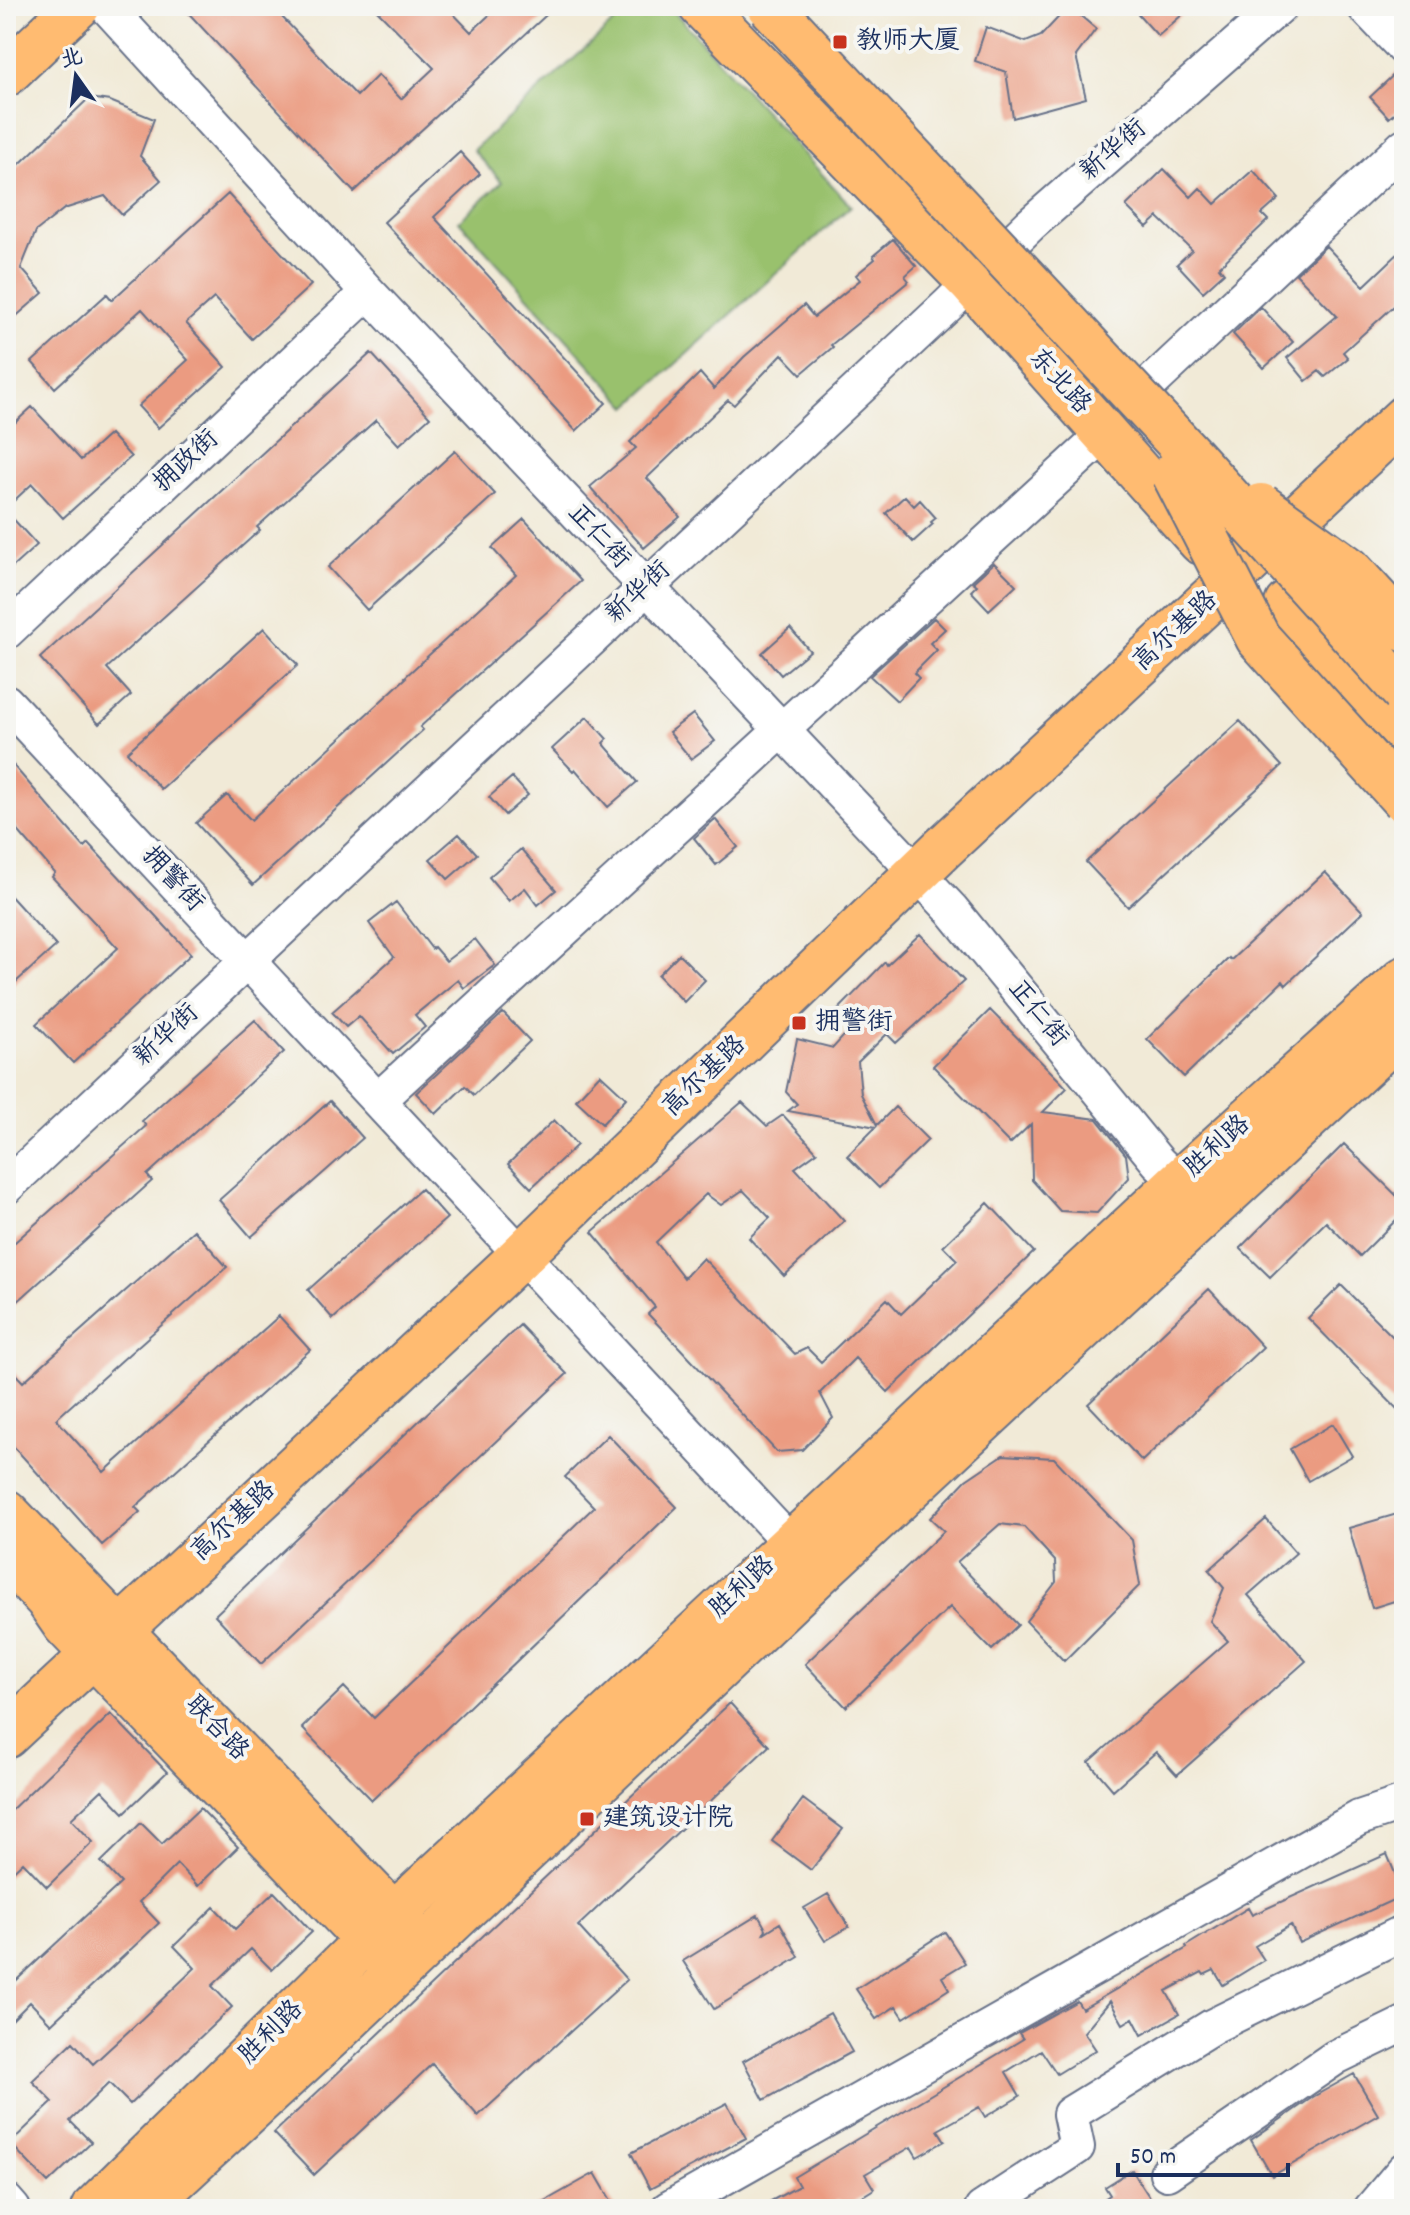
<svg xmlns="http://www.w3.org/2000/svg" width="1410" height="2215" font-family="Dekko,'LXGW WenKai TC',sans-serif">
<style>
.green{fill:#99c16d;stroke:#5a7866;stroke-width:2}
.building{fill:#eb9b81}
.lines{fill:none;stroke-linecap:round;stroke-linejoin:round}
.minor-casing{stroke:#667088;stroke-width:38}
.major-casing{stroke:#667088;stroke-width:48}
.highway-casing{stroke:#667088;stroke-width:48}
.minor{stroke:#fff;stroke-width:34}
.major{stroke:#ffbb71;stroke-width:44}
.highway{stroke:#ffbb71;stroke-width:44}
.highway-bridge-casing{stroke:#667088;stroke-width:48;stroke-linecap:butt}
.highway-bridge{stroke:#ffbb71;stroke-width:44}
.poi-dot{fill:#c8321e;stroke:#f6f6f2;stroke-width:3}
.labels{text-anchor:middle;dominant-baseline:central;stroke-width:8;stroke-linejoin:round;paint-order:stroke}
.poi-label{font-size:26px;fill:#1b2f5e;stroke:#f6f6f2;text-anchor:start}
.street-label{font-size:26px;fill:#1b2f5e;stroke:#f6f6f2}
</style>
<rect width="100%" height="100%" fill="#f6f6f2"/>
<filter id="ink" filterUnits="userSpaceOnUse"><feTurbulence type="fractalNoise" baseFrequency=".0125" numOctaves="2"/><feDisplacementMap in="SourceGraphic" scale="16" xChannelSelector="R" yChannelSelector="G"/><feConvolveMatrix kernelMatrix="1 2 1 2 8 2 1 2 1" color-interpolation-filters="sRGB"/></filter>
<filter id="wash" filterUnits="userSpaceOnUse"><feTurbulence type="fractalNoise" baseFrequency=".006" numOctaves="4" result="noise"/><feDisplacementMap in="SourceGraphic" scale="32" xChannelSelector="R" yChannelSelector="G"/><feGaussianBlur stdDeviation="1.8" result="paint"/><feColorMatrix in="noise" values="0 0 0 0 0 0 0 0 0 0 0 0 0 0 0 0 0 1.4 0 .05"/><feComposite in="paint" operator="in"/></filter>
<g filter="url(#wash)">
<rect width="100%" height="100%" fill="#f1ead7"/>
<path class="green" d="M632,6h37l182,200 -223,201 -169,-186 43,-39 -29,-32z"/>
<g id="blocks">
<path class="building" d="M182,6h110l-11,10 76,80 21,-21 23,24 33,-31 -61,-62h73l25,26 28,-26h57l-202,186z
M1069,6l27,23 -20,27 10,42 -73,20 -7,-46 -31,-11 11,-34 40,15 15,-6z
M1131,6h61l-34,30z
M1402,67h2v38l-15,13 -19,-21z
M89,98l21,3 44,18 -14,37 21,24 -39,35 -17,-19 -41,13 -28,22 -15,37 22,25 -37,32v-148z
M460,152l20,22 -46,43 172,186 -30,28 -192,-209z
M1164,169l27,28 9,-9 15,16 38,-34 26,29 -17,15 6,6 -49,47 5,6 -21,19 -26,-28 15,-14 -34,-33 -11,10 -21,-21z
M228,194l83,91 -59,54 -38,-41 -28,25 40,44 -68,61 -20,-22 50,-46 -46,-51 -87,79 -23,-26 75,-68 5,6z
M893,239l23,27 -11,10 4,5 -78,64 2,2 -32,27 -19,-20 -48,51 -6,-5 -81,78 33,39 -36,31 -54,-61 46,-39 -6,-6 70,-69 14,16 30,-32 60,-52 10,12 46,-37 -4,-5 19,-16 -2,-3z
M1326,246l38,40 40,-38v49l-61,55 5,6 -23,19 -6,-6 -13,10 -19,-23 50,-42 -41,-42z
M1261,307l32,35 -29,26 -31,-34z
M371,353l59,64 -31,28 -23,-25 -119,107 3,3 -153,138 24,27 -32,29 -59,-66z
M32,407l49,53 29,-26 21,23 -68,61 -31,-34 -26,24v-77z
M455,451l40,43 -128,116 -39,-43z
M905,496l9,10 6,-6 16,18 -5,4 2,2 -20,18 -27,-29z
M6,511l31,34 -31,28z
M524,519l57,62 -161,146 3,3 -170,155 -57,-62 31,-28 24,25 155,-142 -1,-1 111,-102 -24,-27z
M994,563l22,22 -27,25 -18,-19 6,-6 -4,-3z
M934,618l11,11 -15,14 7,7 -23,23 5,5 -22,23 -27,-25z
M264,628l34,37 -137,124 -34,-37z
M790,628l20,23 -29,24 -19,-22z
M693,714l22,27 -24,18 -22,-27z
M587,717l20,22 -4,4 34,39 -29,25 -33,-38 -2,2 -21,-22z
M1240,721l42,45 -154,141 -42,-45z
M6,757l78,90 4,-4 103,111 -118,109 -37,-39 82,-76 -66,-71 3,-4 -49,-56z
M512,777l16,18 -23,20 -16,-18z
M715,819l23,28 -22,18 -22,-27z
M459,834l18,20 -29,25 -18,-20z
M521,849l35,41 -18,15 -13,-17 -16,13 -20,-24z
M1325,872l38,40 -77,73 -3,-4 -99,96 -37,-38 82,-81 2,2z
M6,891l50,55 -50,45z
M396,902l36,47 2,-2 12,14 29,-22 20,26 -31,23 -6,-8 -43,35 10,12 -32,27 -34,-38 -13,11 -14,-15 62,-55 -25,-34z
M920,934l44,47 -68,62 -9,-9 -29,28 3,32 16,31 18,-18 33,33 -49,48 -32,-32 29,-29 -88,-16 9,-7 -11,-12 11,-53 36,9 19,-21 -14,-17 47,-48 2,3z
M679,954l26,26 -21,22 -26,-27z
M990,1010l77,78 -24,24 54,7 29,36 3,23 -32,35 -37,-2 -28,-31 -1,-56 -21,20 -77,-78z
M503,1013l27,28 -56,54 -9,-9 -29,28 -20,-21z
M255,1020l29,32 -137,123 5,6 -146,131v-62l140,-124 -4,-5z
M600,1074l26,24 -24,26 -26,-24z
M330,1101l33,37 -112,99 -32,-37z
M742,1102l25,24 16,-11 34,37 -22,16 49,53 -60,55 -35,-38 21,-20 -27,-28 -22,15 -15,-11 -50,48 28,36 19,-20 92,96 12,-6 14,14 66,-63 14,15 56,-54 -14,-14 45,-43 46,49 -146,140 -33,-34 -35,35 13,25 -31,32 -25,2 -129,-138 7,-7 -63,-75z
M554,1120l23,25 -46,43 -23,-24z
M1344,1144l60,59v9l-44,44 -34,-34 -56,55 -30,-29z
M421,1189l26,29 -114,101 -25,-29z
M194,1230l33,37 -171,152 48,53 175,-156 31,34 -175,157 5,5 -38,33 -96,-107v-74l17,18z
M1341,1285l63,63v68l-96,-98z
M1209,1289l54,58 -121,114 -54,-57z
M520,1325l47,49 -306,290 -46,-49z
M1333,1424l19,32 -44,25 -18,-32z
M608,1435l69,72 -305,293 -70,-72 42,-41 30,31 220,-211 -29,-30z
M1003,1455l51,3 78,82 8,45 -76,76 -38,-40 30,-39 -1,-21 -31,-34 -24,-3 -43,38 61,63 -26,25 -42,-43 -104,100 -41,-43 139,-133 -14,-13 36,-38z
M1404,1512v86l-32,10 -23,-80z
M1266,1519l30,34 -48,42 58,66 -129,114 -21,-23 -43,38 -24,-28 139,-121 -18,-20 14,-33 -15,-18z
M730,1703l39,43 -191,180 49,54 -149,136 -46,-52 -118,111 -40,-42z
M111,1714l56,58 -43,41 -22,-23 -31,29 22,23 -46,45 -24,-25 -17,16v-63z
M803,1799l40,30 -32,41 -39,-29z
M200,1808l38,39 -40,39 -21,-22 -38,38 20,21 -108,101 -21,-22 -24,24v-36l115,-107 -20,-21 40,-39 21,21z
M1387,1854l17,41 -105,48 -8,-18 -36,21 9,14 -41,25 -9,-15 -10,5 -2,-3 -36,19 13,23 -37,21 -9,-17 -10,6 -13,-23 -26,31 12,18 -39,24 -16,-24 -35,22 14,24 -35,21 -6,-10 -41,23 7,11 -28,16 -6,-10 -46,27 9,15 -29,18 -7,-7 -14,9h-68l43,-23 -5,-9 229,-138 -4,-6 58,-32 5,8 105,-61 -1,-2 62,-38 4,7z
M274,1892l38,40 -40,38 -21,-21 -39,37 20,21 -102,97 -21,-21 -39,38 21,21 -43,41 -38,-40 43,-41 -21,-21 41,-39 20,22 39,-36 63,-60 -21,-22 40,-39 21,22z
M828,1894l21,33 -24,14 -21,-33z
M758,1915l8,14 -2,4 16,-10 19,34 -85,52 -31,-48z
M945,1932l20,31 -23,14 7,12 -45,29 -8,-12 -20,13 -20,-30z
M830,2013l22,39 -88,48 -21,-39z
M1354,2074l24,41 -106,61 -21,-36 62,-43z
M727,2103l19,35 -96,51 -19,-36z
M1132,2170l25,39h-68l21,-14 -5,-8z
M595,2173l21,36h-85z"/>
</g>
</g>
<g filter="url(#ink)">
<use href="#blocks" fill-opacity="0" stroke="#667088" stroke-width="2"/>
<g class="lines">
<defs>
<path id="minor" d="M106,6l262,286 584,618 206,252 21,20
M1364,6l40,42
M1148,386l256,-240
M6,632l362,-340
M6,702l802,860
M390,1089l715,-655
M6,1187l942,-882 82,-80 250,-219
M1167,2173l169,-116 68,-33
M6,2201l7,8
M668,2209l691,-391 45,-15
M982,2209l95,-62 -7,-33 143,-88 191,-94
M1371,2209l33,-39"/>
<path id="major" d="M701,6l270,277 230,259
M6,74l72,-68
M6,1512l409,425
M10,1560l37,39 18,26 322,336
M6,1736l503,-469 434,-419 461,-430
M93,2209l275,-270 811,-757 225,-203
M143,2209l195,-180 481,-456 585,-544"/>
<path id="highway" d="M1287,604l117,127"/>
</defs>
<use href="#minor" class="minor-casing"/>
<use href="#major" class="major-casing"/>
<use href="#highway" class="highway-casing"/>
<use href="#minor" class="minor"/>
<use href="#major" class="major"/>
<use href="#highway" class="highway"/>
<defs>
<path id="highway-bridge" d="M770,6l422,451 212,235
M1174,474l84,164 146,162
M1261,506l88,63 55,60"/>
</defs>
<use href="#highway-bridge" class="highway-bridge-casing"/>
<use href="#highway-bridge" class="highway-bridge"/>
</g>
</g>
<g class="poi-dot">
<rect x="832" y="34" width="16" height="16" rx="4"/>
<rect x="791" y="1015" width="16" height="16" rx="4"/>
<rect x="579" y="1811" width="16" height="16" rx="4"/>
</g>
<g class="labels">
<g class="poi-label">
<text x="856" y="42">教师大厦</text>
<text x="815" y="1023">拥警街</text>
<text x="603" y="1819">建筑设计院</text>
</g>
<g class="street-label">
<text transform="translate(1114 151) rotate(-41)">新华街</text>
<text transform="translate(1059 382) rotate(48)">东北路</text>
<text transform="translate(187 462) rotate(-43)">拥政街</text>
<text transform="translate(598 537) rotate(47)">正仁街</text>
<text transform="translate(639 593) rotate(-43)">新华街</text>
<text transform="translate(1176 632) rotate(-43)">高尔基路</text>
<text transform="translate(172 880) rotate(47)">拥警街</text>
<text transform="translate(1037 1014) rotate(51)">正仁街</text>
<text transform="translate(167 1036) rotate(-43)">新华街</text>
<text transform="translate(705 1077) rotate(-44)">高尔基路</text>
<text transform="translate(1218 1147) rotate(-42)">胜利路</text>
<text transform="translate(234 1522) rotate(-43)">高尔基路</text>
<text transform="translate(743 1588) rotate(-43)">胜利路</text>
<text transform="translate(216 1729) rotate(46)">联合路</text>
<text transform="translate(272 2033) rotate(-45)">胜利路</text>
</g>
</g>
<rect width="1410" height="2215" fill="none" stroke="#f6f6f2" stroke-width="32"/>
<g transform="translate(76 76) rotate(346)" stroke="#f6f6f2" stroke-width="6" paint-order="stroke">
<path d="M0-6L14 30L0 20L-14 30Z" fill="#1b2f5e"/>
<text y="-12" font-size="22" font-weight="bold" text-anchor="middle" fill="#1b2f5e">北</text>
</g>
<path d="M1118 2163v12h170v-12" fill="none" stroke="#1b2f5e" stroke-width="4"/>
<text x="1130" y="2163" font-size="24" fill="#1b2f5e" stroke="#f6f6f2" stroke-width="6" paint-order="stroke">50 m</text>
</svg>
